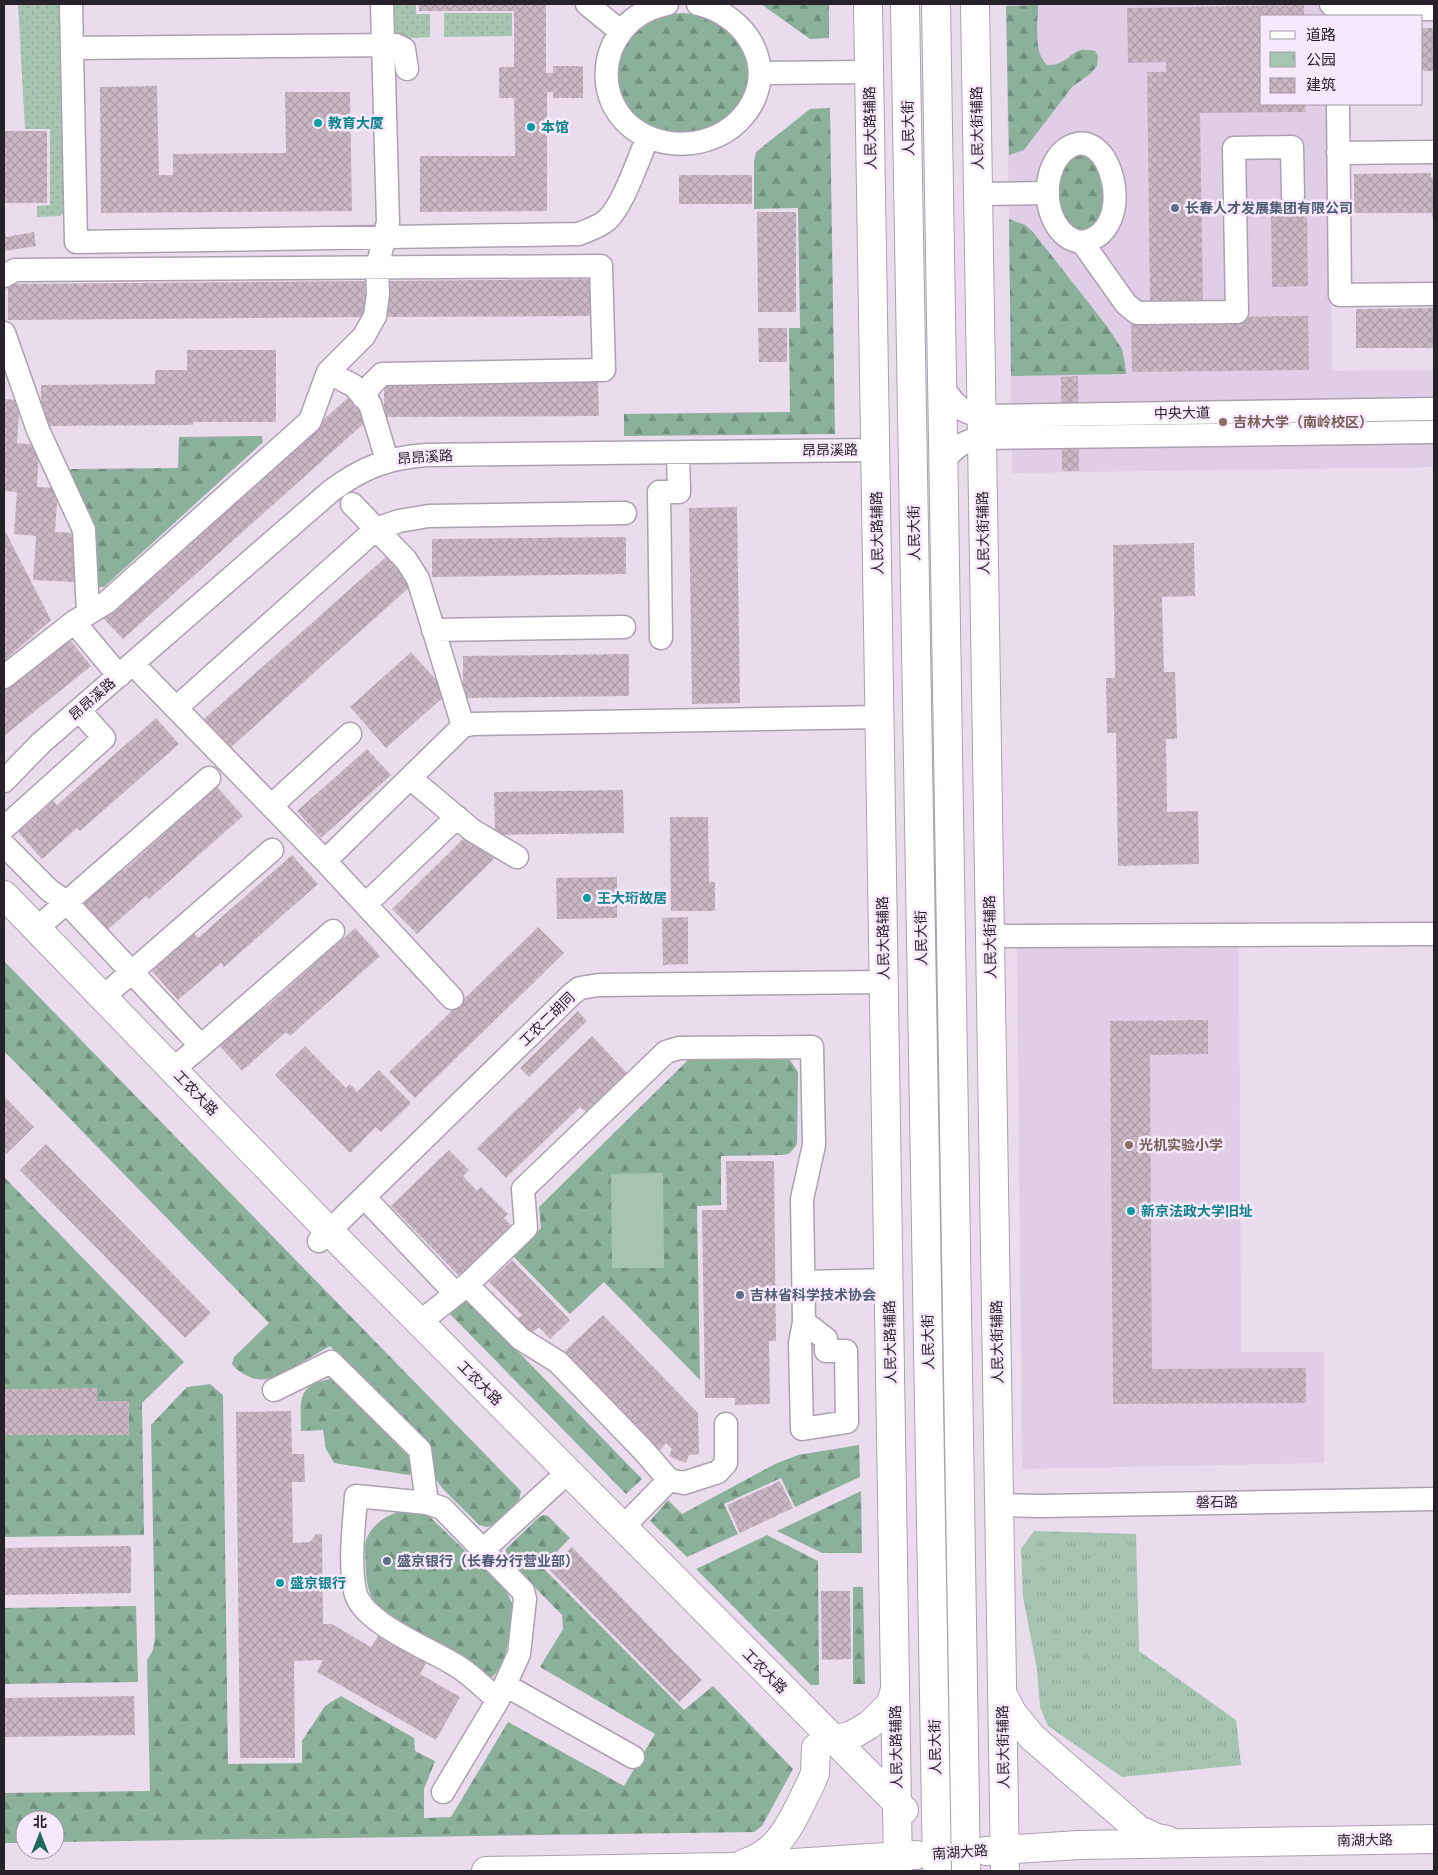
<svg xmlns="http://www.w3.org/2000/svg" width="1438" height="1875" font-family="'Source Serif 4','Noto Sans SC',serif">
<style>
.built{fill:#e0cee6}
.grass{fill:url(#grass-dots)}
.forest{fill:url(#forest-firs)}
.park{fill:url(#park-tufts)}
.garden{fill:#a5c5b1}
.building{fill:url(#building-cross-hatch)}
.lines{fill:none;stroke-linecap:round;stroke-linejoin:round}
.minor-casing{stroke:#ada0b1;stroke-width:25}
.major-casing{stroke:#ada0b1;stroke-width:30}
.minor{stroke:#fff;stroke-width:22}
.major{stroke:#fff;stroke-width:28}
.culture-dot{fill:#0f9aa8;stroke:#f7e9fb;stroke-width:2}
.service-dot{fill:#5c6f8a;stroke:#f7e9fb;stroke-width:2}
.education-dot{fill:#8d6e63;stroke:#f7e9fb;stroke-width:2}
.labels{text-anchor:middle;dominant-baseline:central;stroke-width:5;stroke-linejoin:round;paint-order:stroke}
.culture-label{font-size:14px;font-weight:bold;fill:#0d838f;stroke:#f7e9fb;text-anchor:start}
.street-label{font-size:14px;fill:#272229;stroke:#f7e9fb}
.service-label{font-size:14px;font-weight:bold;fill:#4e5e75;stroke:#f7e9fb;text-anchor:start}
.education-label{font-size:14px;font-weight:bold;fill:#785e54;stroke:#f7e9fb;text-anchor:start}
</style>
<defs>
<pattern id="grass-dots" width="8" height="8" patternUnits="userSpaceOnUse" patternTransform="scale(1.25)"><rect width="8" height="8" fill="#a5c5b1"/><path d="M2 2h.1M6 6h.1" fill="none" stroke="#8ea998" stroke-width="1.8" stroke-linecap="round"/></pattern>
<pattern id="forest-firs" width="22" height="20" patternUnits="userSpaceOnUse" patternTransform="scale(1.25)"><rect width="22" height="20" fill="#8cb19a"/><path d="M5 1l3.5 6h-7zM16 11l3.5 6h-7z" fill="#72907e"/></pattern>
<pattern id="park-tufts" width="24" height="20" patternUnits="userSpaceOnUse" patternTransform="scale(1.25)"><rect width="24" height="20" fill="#a5c5b1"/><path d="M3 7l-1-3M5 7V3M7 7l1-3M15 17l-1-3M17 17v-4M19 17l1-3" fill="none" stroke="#8ea998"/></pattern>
<pattern id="building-cross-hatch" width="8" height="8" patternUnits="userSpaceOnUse" patternTransform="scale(1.25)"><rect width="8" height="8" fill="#c9b7c4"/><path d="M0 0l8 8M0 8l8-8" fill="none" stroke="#ad9da8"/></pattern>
</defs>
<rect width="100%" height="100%" fill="#eadced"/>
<path class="built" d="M1006,4h323v12h-67v88h68l2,267 102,-1v97l-422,6z
M1239,935l2,417h83v111l-302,6 -5,-531z"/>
<path class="grass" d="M18,4h44l5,205 -7,7 -23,1v-11l13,-1v-76h-25z
M390,4h26v10h14v23c-10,0 -34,5 -38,-8 -2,-8 -1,-18 -2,-25z
M444,13h68v23l-68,1z"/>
<path class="forest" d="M761,4h68v34l-19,1z
M1038,5c0,18 -5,47 9,60 3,0 8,0 12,-2 16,-6 13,-17 36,-12l3,5 -1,10 -7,8 -18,13 -48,63 -15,5 -3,-149z
M682,13c89,6 85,118 1,120 -83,2 -90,-114 -1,-120z
M830,108l5,326 -211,2v-22l166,-2 -1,-84h11l-2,-120 -44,1v-47l2,-10 54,-43z
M1085,154l15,15 5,32 -7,21 -12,9 -12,-1 -8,-8 -8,-21 1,-24 10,-18z
M1009,219l16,6 8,7 73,93 16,24 3,14 1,11 -115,2z
M262,436l1,6 -159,145h-5l-3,-4 -27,-113 3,-1 106,-1 1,-31z
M4,961l517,530 -2,9 -26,25 -6,2 -8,-2 -36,-36 -14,-19 -4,-27 -95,-97c-18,10 -45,28 -63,33 -12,3 -28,-6 -35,-15l2,-7 35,-34 -265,-272z
M783,1055l7,5 8,12 -1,72 -7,9 -6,2 -63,1v49l-24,1 3,174 -96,-98 -34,32 -57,-58 28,-28 -2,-21 149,-147 7,-4z
M4,1177l180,185 -42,41 2,132 -140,2z
M466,1298l176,181 -16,15 -176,-180z
M330,1379l7,2 74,77 2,13 -4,4 -75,-12 -8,-14 -3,-19 -22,1c0,-29 -6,-45 29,-52z
M210,1384l13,11 5,369 74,-1v-22l23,-35 16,-10 73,42 1,13 20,10 -11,28v29l27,-1 57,-95 116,64 31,-52 -115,-67 23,-38 -1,-14 -56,-57v-9l33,-32 5,-2 4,1 22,22 -28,29 142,143 29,-24 80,83 -31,57 -8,6 -699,10v-22h-30v23h-21v-50l146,-2 -3,-131 6,-10 2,-14 -4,-211 36,-38z
M859,1445l1,32 -65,30 -14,-29 -57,26 14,30 -51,23 -37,-36 18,-21 14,14 93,-50 23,-9z
M861,1491l1,62h-40l-45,-22z
M401,1511l20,2 9,4 76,73 7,15c-2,20 -5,59 -21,72l-14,-4c-24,-15 -98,-55 -107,-77 -6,-14 -5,-31 -6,-46 -1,-20 18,-34 36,-39z
M767,1535l51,26 1,124h-8l-115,-116z
M853,1587h10l2,97h-12z
M136,1606l2,76 -134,2v-76z"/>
<path class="park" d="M1034,1531l102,3 3,117 97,69 5,45 -119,12 -74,-51 -8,-19 -3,-38 -14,-72 -2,-48z"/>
<path class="garden" d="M663,1173l1,95h-52l-1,-94z"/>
<path class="building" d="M419,4h127v69h7v-7h30v32h-30v-6h-6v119l-127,1v-56h95l-1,-58h-15v-31h15v-56h-95z
M1304,5v11h-42v88h43l1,8 -106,1 3,190 -20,14 125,-1 1,54 -177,2 -1,-54 19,-14 -3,-232h19v-10l-38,1 -1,-55z
M1422,28h12v43h-12z
M157,86l2,89h14v-21l113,-1 -1,-61h65l2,119 -251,2 -1,-126z
M4,131h43v72h-43z
M1431,173v5h3v39h-2v-4h-78v-39z
M679,175h73v29h-73z
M1271,208h36l1,78 -36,1z
M757,212h39v100h-38z
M4,228l2,9 28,-5 2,14 -32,5z
M595,279v37l-208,1v-36z
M365,281l1,36 -358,3v-36z
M1434,308v40h-78v-39z
M758,328h29v34h-28z
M187,350h89v72h-83v3l-152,1v-41l114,-1v-14h32z
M1078,376l1,95h-17l-1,-94z
M598,380l1,36 -215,1v-35z
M350,396l20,22 -247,221 -21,-22z
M4,399l16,1 -3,43 22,2 -2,42 21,1 -3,44 23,1 -3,49 -42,-2 3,-44 -22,-2 3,-42 -13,-1z
M737,507l3,196 -48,1 -3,-196z
M4,529l47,91 -47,41z
M626,537v37l-194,3v-38z
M1194,543l1,53 -33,1 2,75h11l2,67h-11l1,73 31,-1 1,53 -81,2 -2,-133h-9l-1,-55h9l-2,-133z
M387,556l26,28 -184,165 -26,-29z
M67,636l24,30 -87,70v-49z
M411,652l37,41 -62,55 -36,-41z
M629,654v42l-166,2v-42z
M156,718l23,26 -99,87 -3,-3 -35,31 -24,-27 35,-31 4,4z
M367,749l24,26 -70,63 -24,-27z
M217,787l26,29 -94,83 -3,-3 -42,37 -26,-29 42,-38 4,4z
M623,790l1,43 -129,2 -1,-43z
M670,817h38l1,65h6v29h-44z
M468,834l26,25 -77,75 -25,-25z
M292,855l26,29 -94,83 -3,-4 -43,37 -26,-29 42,-37 4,4z
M617,877v41l-60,1 -1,-41z
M688,917v47l-25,1 -1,-47z
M538,927l26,26 -149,145 -26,-26z
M355,928l25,28 -90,80 -4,-4 -44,39 -25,-28 44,-39 4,4z
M578,1011l9,10 -58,56 -9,-9z
M1208,1020v34l-58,1 2,314 154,-1v35l-193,1 -3,-383z
M592,1036l35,37 -41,39 -6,-5 -74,71 -29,-30z
M305,1046l41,42 4,-4 7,8 22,-22 32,33 -30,29 -5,-5 -26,26 -75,-78z
M4,1096l30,31 -28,27 -2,-2z
M46,1144l165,169 -26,25 -165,-168z
M449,1150l20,20 -6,6 14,15 4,-4 27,27 -4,4 9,9 -53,50 -69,-71z
M726,1161h48l2,180h-7l1,63 -35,1v-7h-30l-3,-188h25z
M512,1260l58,60 -20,19 -11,-12 -9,8 -14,-15 6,-5 -33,-33z
M603,1315l95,98 1,41 -10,1 -3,8 -17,-7 3,-7 -6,-6 -6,7 -96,-98z
M97,1388v13h32v34h-125v-46z
M291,1411l1,43h12l1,28h-13l1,61 17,-1 6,-8h6l1,90h9l39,23 9,-14 48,27 -8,14 40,23 -24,43 -119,-68 6,-12 -29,1 1,97h-55l-4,-346z
M780,1481l13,27 -53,25 -13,-28z
M131,1546v47l-127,2v-47z
M572,1547l130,133 -23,22 -130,-133z
M821,1591h29l1,68 -29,1z
M134,1696l1,39 -131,2v-39z"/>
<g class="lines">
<defs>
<path id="minor" d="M71,4l5,238 503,-8c9,-4 20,-7 28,-14 17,-16 31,-61 41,-83
M587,4l33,27
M667,4c-78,16 -82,121 -3,138 16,3 33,2 48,-4 19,-7 35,-22 43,-41 17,-43 -16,-84 -57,-93
M1331,4l6,6 97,-1
M72,48l324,-3 8,4 3,20
M760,73l109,-1
M1338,104l2,191 94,-1
M1338,153l96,-1
M978,194l70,-1
M1082,242c59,-10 28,-125 -16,-93 -11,8 -17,23 -18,37 -2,23 8,53 34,56l44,62 11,9 100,-1 -3,-164 58,-1 1,49
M4,276l11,-6 586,-4 3,104 -222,4 -10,10 -9,13
M4,333l34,97 46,100 4,83
M328,372l26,14 16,18 17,56
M942,386c12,18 18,26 39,30l453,-7
M944,461c10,-14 20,-20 38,-23l452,-6
M352,504l54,56 12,19 45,147
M74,622l45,54
M433,630l191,-3
M661,638l-2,-146h20l-1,-39
M133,664l192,197 127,137
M4,677l70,-55 33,-20 203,-181 18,-49 36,-36 11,-20 3,-22 -1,-26 11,-46 -6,-218
M176,708l200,-179 23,-8 30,-5 196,-3
M410,778l62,52 45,27
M4,781l37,-38 290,-252c31,-23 56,-33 95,-36l449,-5
M271,806l79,-72
M4,828l100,-90 -25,-28
M4,845l45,45 17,12 135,144
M325,861l138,-135 10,-2 407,-7
M366,904l91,-87
M36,929l173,-151
M990,934l17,2 427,-2
M103,997l169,-147
M173,1069l28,-23 132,-115
M364,1197l92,97
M319,1241l253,-247 8,-6 19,-3 285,-3
M804,1282l85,-2
M467,1285l54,54 37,23 86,89 25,29
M420,1322l47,-37 59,-57 -3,-39 143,-137 13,-4 133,-1 2,98 -12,54 2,123 -4,21 2,86 45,-7 -1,-71h-20v-12l-22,-17
M274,1390l57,-28 89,88 7,53
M999,1505l43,1 392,-7
M623,1527l46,-47 15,3 34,-11 8,-9v-39
M483,1550l73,-67
M505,1685l128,72
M443,1792l55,-92 21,-46 6,-55 -2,-8 -81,-83 -15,-5 -71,-7c-2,31 -7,65 -1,95 6,32 76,58 102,75 15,9 28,23 41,34"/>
<path id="major" d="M868,4l30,1867
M905,4l32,1867
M936,4l30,1867
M975,4l30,1867
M4,895l325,336 575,579
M1002,1693l11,21 19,23 107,93 18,8 10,2
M830,1737l12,1 10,-3 17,-10 21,-20 5,-15
M986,1851l93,-6 355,-6
M745,1863c38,-12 49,-47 66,-80l4,-10 1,-25
M486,1871l244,-4 186,-12"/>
</defs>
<use href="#minor" class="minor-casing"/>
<use href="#major" class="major-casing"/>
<use href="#minor" class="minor"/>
<use href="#major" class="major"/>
</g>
<g class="culture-dot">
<circle cx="318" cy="123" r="5"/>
<circle cx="531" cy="127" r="5"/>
<circle cx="587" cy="898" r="5"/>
<circle cx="1131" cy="1211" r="5"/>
<circle cx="280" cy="1583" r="5"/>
</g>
<g class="service-dot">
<circle cx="1175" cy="208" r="5"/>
<circle cx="740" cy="1295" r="5"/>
<circle cx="387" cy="1561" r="5"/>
</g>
<g class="education-dot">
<circle cx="1223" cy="422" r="5"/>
<circle cx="1129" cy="1145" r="5"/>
</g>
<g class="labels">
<g class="culture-label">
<text x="328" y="123">教育大厦</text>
<text x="541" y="127">本馆</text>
<text x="597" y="898">王大珩故居</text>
<text x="1141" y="1211">新京法政大学旧址</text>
<text x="290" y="1583">盛京银行</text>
</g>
<g class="street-label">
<text transform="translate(870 128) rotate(-91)">人民大路辅路</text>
<text transform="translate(908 128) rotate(-91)">人民大街</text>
<text transform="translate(977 128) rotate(-91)">人民大街辅路</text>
<text transform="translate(1182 413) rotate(-1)">中央大道</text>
<text transform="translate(830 450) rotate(-1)">昂昂溪路</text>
<text transform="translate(425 457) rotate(-4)">昂昂溪路</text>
<text transform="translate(877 533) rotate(-91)">人民大路辅路</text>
<text transform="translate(914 533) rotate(-91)">人民大街</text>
<text transform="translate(983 533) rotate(-91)">人民大街辅路</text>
<text transform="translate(92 699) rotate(-41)">昂昂溪路</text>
<text transform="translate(990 937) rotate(-91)">人民大街辅路</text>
<text transform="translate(883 938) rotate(-91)">人民大路辅路</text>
<text transform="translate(921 938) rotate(-91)">人民大街</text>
<text transform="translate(547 1019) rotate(-44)">工农二胡同</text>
<text transform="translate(196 1093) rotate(46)">工农大路</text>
<text transform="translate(890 1342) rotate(-91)">人民大路辅路</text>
<text transform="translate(928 1342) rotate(-91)">人民大街</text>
<text transform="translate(997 1342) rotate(-91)">人民大街辅路</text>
<text transform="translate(480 1383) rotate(45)">工农大路</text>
<text transform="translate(1217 1502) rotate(-1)">磐石路</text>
<text transform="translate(765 1671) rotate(45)">工农大路</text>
<text transform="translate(896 1747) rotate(-91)">人民大路辅路</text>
<text transform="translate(935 1747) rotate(-91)">人民大街</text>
<text transform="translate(1003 1747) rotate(-91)">人民大街辅路</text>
<text transform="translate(1365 1840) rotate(-1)">南湖大路</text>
<text transform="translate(960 1852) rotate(-4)">南湖大路</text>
</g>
<g class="service-label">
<text x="1185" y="208">长春人才发展集团有限公司</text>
<text x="750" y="1295">吉林省科学技术协会</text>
<text x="397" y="1561">盛京银行（长春分行营业部）</text>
</g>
<g class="education-label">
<text x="1233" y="422">吉林大学（南岭校区）</text>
<text x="1139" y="1145">光机实验小学</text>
</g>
</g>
<rect width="1438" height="1875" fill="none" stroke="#272229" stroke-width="10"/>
<rect x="1260" y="15" width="162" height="90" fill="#f7e9fb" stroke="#a499a7"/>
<rect x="1270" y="31" width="25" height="8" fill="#ffffff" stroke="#a499a7"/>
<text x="1306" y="40" font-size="15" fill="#272229">道路</text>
<rect x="1270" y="52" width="25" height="15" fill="url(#park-tufts)" stroke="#a499a7"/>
<text x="1306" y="65" font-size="15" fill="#272229">公园</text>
<rect x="1270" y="78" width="25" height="15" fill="url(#building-cross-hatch)" stroke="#a499a7"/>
<text x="1306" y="90" font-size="15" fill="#272229">建筑</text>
<g transform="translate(40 1835)"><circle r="24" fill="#f7e9fb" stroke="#a499a7"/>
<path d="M0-4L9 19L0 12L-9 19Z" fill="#1e6861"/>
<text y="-8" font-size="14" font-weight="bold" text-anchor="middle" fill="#272229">北</text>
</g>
</svg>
